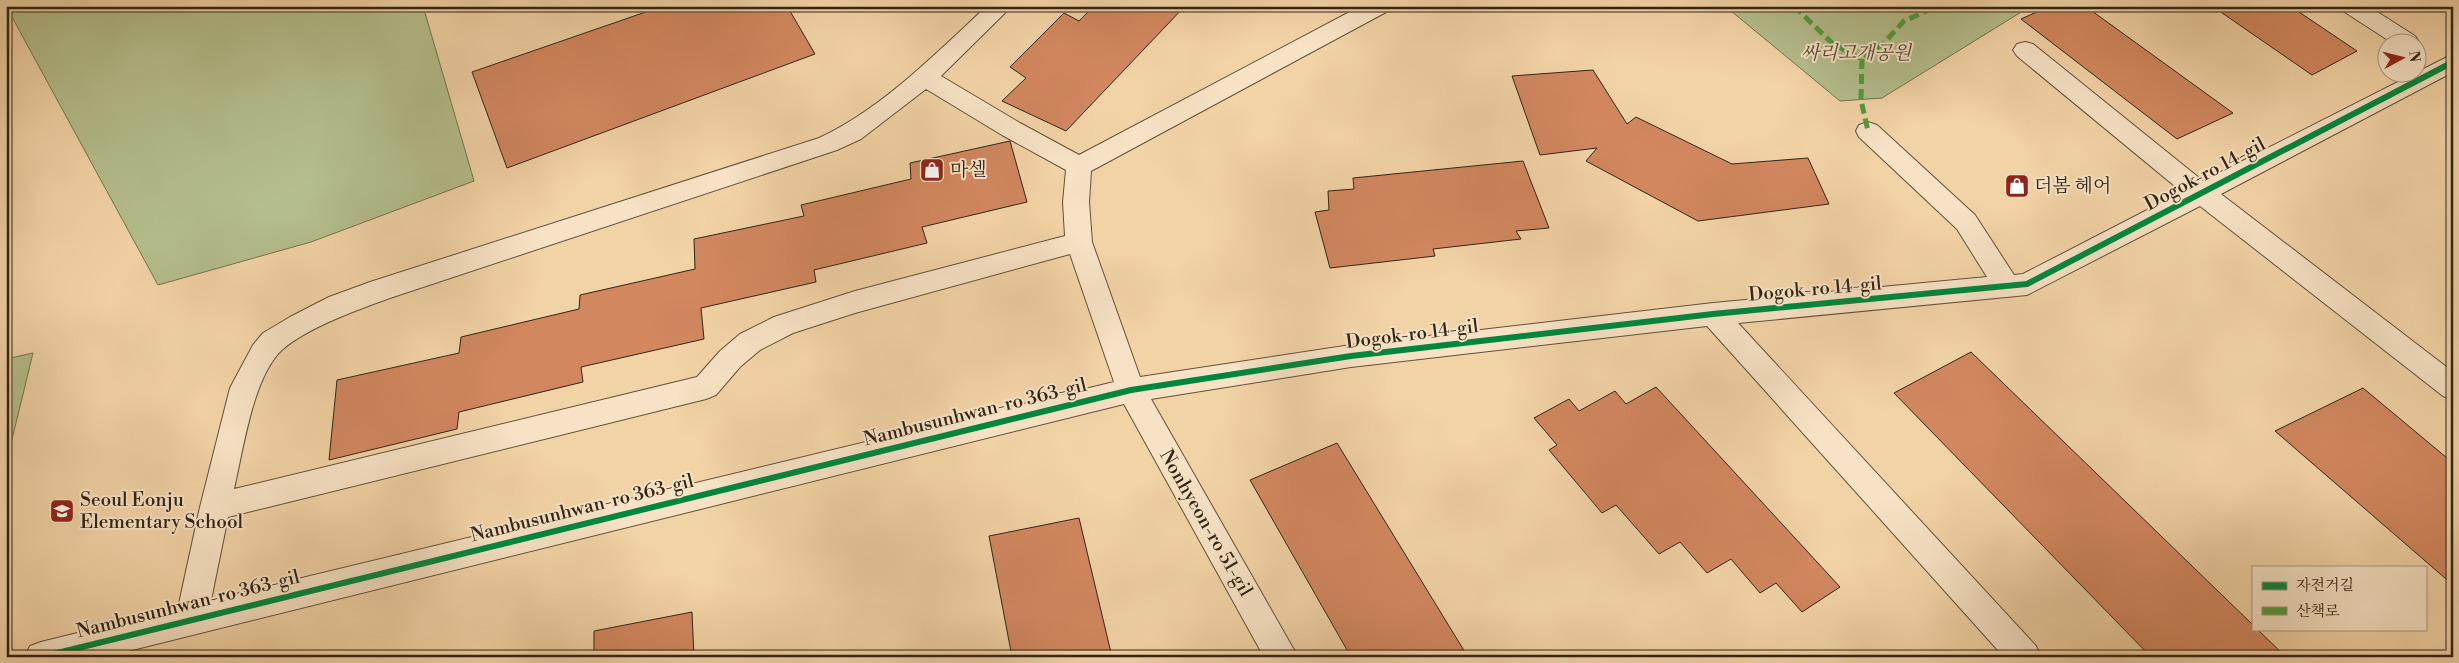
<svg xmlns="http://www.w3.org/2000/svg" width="2459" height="663" font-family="'Libre Bodoni','Noto Serif KR',serif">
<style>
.green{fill:#b4be8c;stroke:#727251}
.building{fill:#d2875f;stroke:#302516}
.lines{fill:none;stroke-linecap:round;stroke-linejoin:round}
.minor-casing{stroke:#60503a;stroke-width:2}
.minor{fill:#f7e2c5;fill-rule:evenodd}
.quiet{stroke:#509b3d;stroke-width:5;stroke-dasharray:10 5;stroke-linecap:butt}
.cycleway-casing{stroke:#f7e2c5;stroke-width:9}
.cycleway{stroke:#00873e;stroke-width:6}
.labels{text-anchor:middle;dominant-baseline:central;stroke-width:4;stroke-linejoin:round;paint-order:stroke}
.park-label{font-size:19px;font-style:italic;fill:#514b34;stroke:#f7e2c5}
.poi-label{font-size:19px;fill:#302516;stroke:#f7e2c5;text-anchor:start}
.street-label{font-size:19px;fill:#302516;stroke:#f7e2c5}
</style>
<rect width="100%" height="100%" fill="#f2d3a6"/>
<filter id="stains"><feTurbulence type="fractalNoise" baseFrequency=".004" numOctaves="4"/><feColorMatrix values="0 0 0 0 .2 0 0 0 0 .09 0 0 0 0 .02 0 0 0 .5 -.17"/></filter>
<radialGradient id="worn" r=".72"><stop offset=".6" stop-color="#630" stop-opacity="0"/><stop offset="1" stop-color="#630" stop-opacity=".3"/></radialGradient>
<path class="green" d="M6,6h417l51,175 -163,61 -153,43z
M1725,6h306l-149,92 -42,3z
M33,353l-27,111v-105z"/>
<path class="building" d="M663,6h124l28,48 -308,114 -35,-96z
M1094,6h91l-119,125 -64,-30 24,-23 -16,-11 54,-54 15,8z
M2050,6h35l148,107 -56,26 -156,-120z
M2212,6h78l67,45 -45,24z
M1593,70l34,54 9,-7 96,47 76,-6 21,46 -131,17 -112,-60 11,-13 -57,7 -28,-79z
M1010,141l17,61 -105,25 5,16 -113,27 2,12 -115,26 3,31 -123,28 2,15 -124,30 -2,17 -128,31 8,-80 122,-27 2,-16 118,-28 1,-14 115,-26 -1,-30 110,-23 -3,-11 110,-26 -1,-16z
M1523,161l26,67 -33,3 5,8 -88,10 2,7 -105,12 -15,-56 14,-2 -1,-19 26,-2 -1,-11z
M1971,352l282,273v4h4l29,28h-135l-257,-264z
M1656,387l184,200 -38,25 -26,-29 -16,10 -29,-34 -24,14 -27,-31 -21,12 -43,-49 -14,8 -53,-63 8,-5 -23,-27 35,-19 10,12 36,-20 11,13z
M2363,388l90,75v122l-178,-154z
M1337,443l131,214h-117l-101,-177z
M1079,518l33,139h-100l-23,-121z
M692,612l2,45h-100v-26z"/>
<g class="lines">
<defs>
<path id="minor" d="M987,6h25l-71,70 79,47 59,32 282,-149h30l-3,5 -297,160 -2,31 3,40 48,135 211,-32 362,-42 274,-26 -30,-48 -98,-92 -3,-6 3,-6 9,-3 9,3 98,90 39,60 9,-1 159,-82 -165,-136 -4,-6 4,-6 8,-2 8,2 170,137 250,-127v18l-232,122 232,178v28l-10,-4 -243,-190 -173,89 -289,28 298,323 5,11h-37l-297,-331 -356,41 -200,32 147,258h-34l-140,-253 -1020,253h-79l5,-11 11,-4 137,-34 22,-101 30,-119 23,-43 10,-12 27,-16 39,-20 41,-15 449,-144c63,-29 117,-85 168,-132zM926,89l76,46 64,35 -3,32 2,34 -210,55 -81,26 -34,17 -20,17 -23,26 -463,112c9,-38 19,-114 49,-140 24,-21 76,-40 107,-51l447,-148 24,-11zM1070,254l44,128 -903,218 17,-83 478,-118 10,-4 24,-28 20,-17 33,-17 62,-20z
M2340,6h28l47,30 4,6 -3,3v-3h-25l-48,-31z"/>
</defs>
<use href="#minor" class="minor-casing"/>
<use href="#minor" class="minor"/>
<path class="quiet" d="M1794,6l39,38 29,15 22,-16 20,-22 34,-15
M1862,59l-1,41 7,31"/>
<defs>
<path id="cycleway" d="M41,657l1090,-267 220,-34 362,-42 314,-30 426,-222"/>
</defs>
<use href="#cycleway" class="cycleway-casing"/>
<use href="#cycleway" class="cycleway"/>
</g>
<defs>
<symbol id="shop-square" viewBox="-11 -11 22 22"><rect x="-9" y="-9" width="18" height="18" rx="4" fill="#8f2418" stroke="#f7e2c5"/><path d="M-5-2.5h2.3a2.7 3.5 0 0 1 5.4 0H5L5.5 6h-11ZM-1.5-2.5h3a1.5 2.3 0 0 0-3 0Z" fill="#fff"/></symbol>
<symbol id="school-square" viewBox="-11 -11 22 22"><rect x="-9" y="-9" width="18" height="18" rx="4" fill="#8f2418" stroke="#f7e2c5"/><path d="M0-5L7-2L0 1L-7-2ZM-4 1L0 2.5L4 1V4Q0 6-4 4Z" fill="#fff"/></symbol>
</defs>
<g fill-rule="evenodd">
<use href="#shop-square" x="918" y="156" width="28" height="28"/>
<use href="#shop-square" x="2003" y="172" width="28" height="28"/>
<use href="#school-square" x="48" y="497" width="28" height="28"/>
</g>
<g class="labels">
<g class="park-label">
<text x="1856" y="53">싸리고개공원</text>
</g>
<g class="poi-label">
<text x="950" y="170">마셀</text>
<text x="2034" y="186">더봄 헤어</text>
<text x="80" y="500">Seoul Eonju<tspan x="80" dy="22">Elementary School</tspan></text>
</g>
<g class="street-label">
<text transform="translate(2205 174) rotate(-28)">Dogok-ro 14-gil</text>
<text transform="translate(1815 289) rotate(-5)">Dogok-ro 14-gil</text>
<text transform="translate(1412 334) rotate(-7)">Dogok-ro 14-gil</text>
<text transform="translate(975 412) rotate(-14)">Nambusunhwan-ro 363-gil</text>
<text transform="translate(582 508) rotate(-14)">Nambusunhwan-ro 363-gil</text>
<text transform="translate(1206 523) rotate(60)">Nonhyeon-ro 51-gil</text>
<text transform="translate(188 604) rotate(-14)">Nambusunhwan-ro 363-gil</text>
</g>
</g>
<rect width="2459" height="663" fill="none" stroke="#f2d3a6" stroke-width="25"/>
<rect x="8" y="8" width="2444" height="648" fill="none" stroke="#302516" stroke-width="2.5"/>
<rect x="12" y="12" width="2434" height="638" fill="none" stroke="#302516"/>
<rect x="2252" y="566" width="175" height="65" fill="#f7e2c5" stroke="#a7967f"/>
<rect x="2262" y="582" width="25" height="8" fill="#00873e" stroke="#a7967f"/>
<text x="2296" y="590" font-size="15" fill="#302516">자전거길</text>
<rect x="2262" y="607" width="25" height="8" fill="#509b3d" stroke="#a7967f"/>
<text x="2296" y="616" font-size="15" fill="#302516">산책로</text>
<g transform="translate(2402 58) rotate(83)"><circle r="24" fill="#f7e2c5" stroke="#a7967f"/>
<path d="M0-4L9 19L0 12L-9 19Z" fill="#8f2418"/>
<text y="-8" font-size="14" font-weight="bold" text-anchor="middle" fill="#302516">N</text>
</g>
<rect width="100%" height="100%" filter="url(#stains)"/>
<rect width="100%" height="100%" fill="url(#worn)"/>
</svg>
